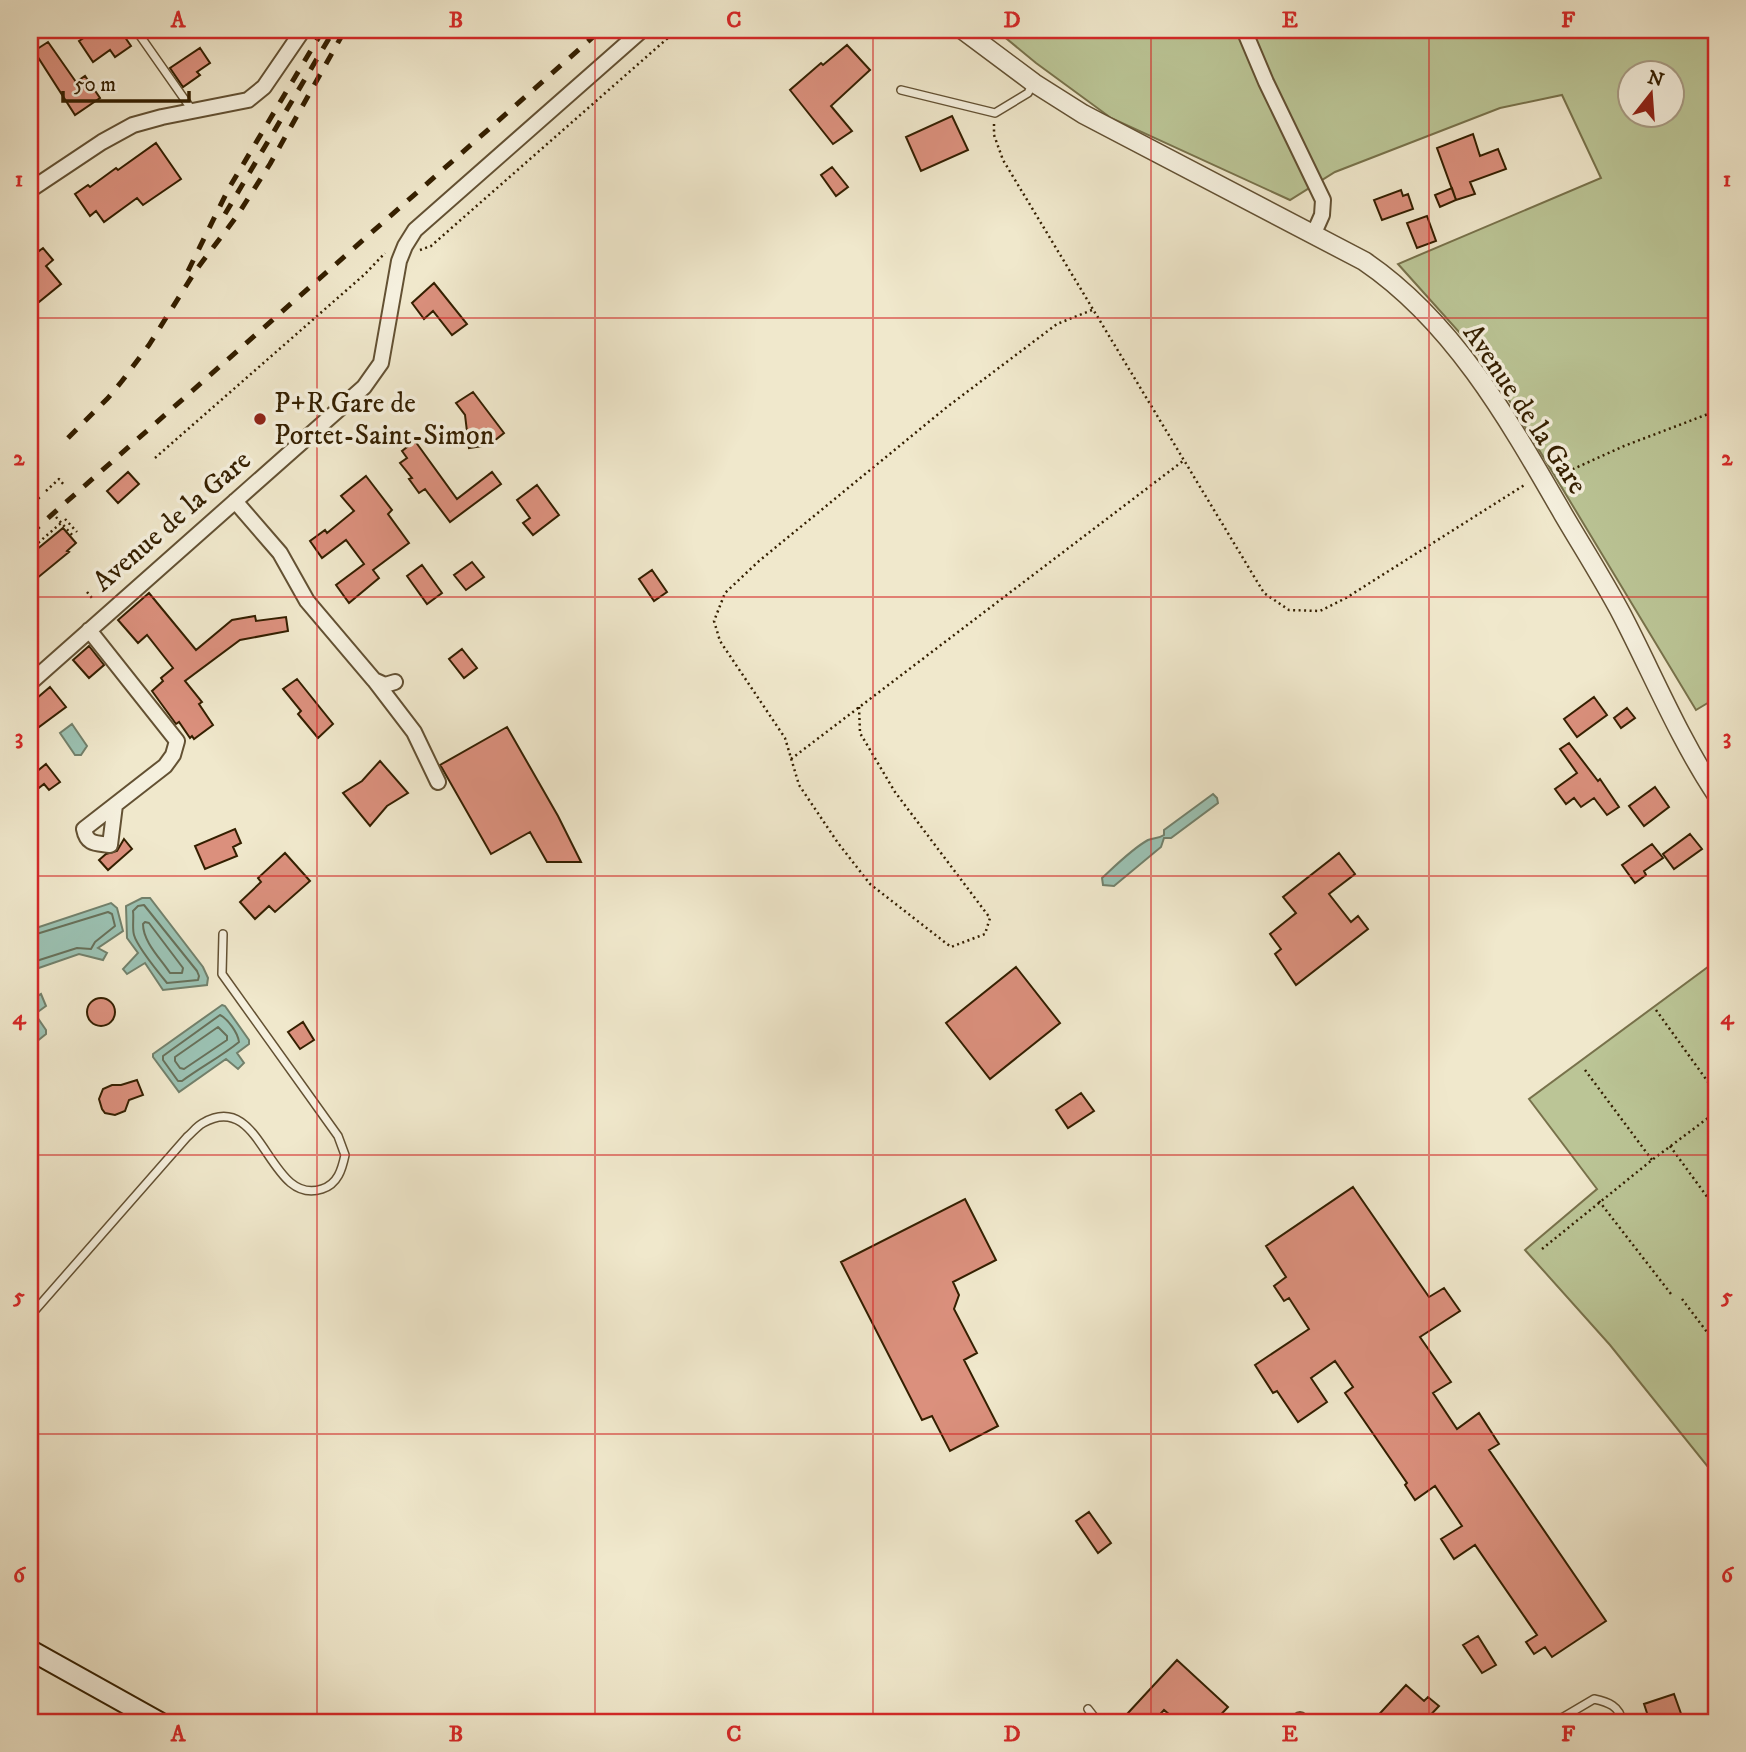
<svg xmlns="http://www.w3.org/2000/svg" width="1746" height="1752" font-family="'IM FELL DW Pica',serif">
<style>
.green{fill:#bbc596;stroke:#78724b;stroke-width:2;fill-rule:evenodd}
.water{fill:#9bc1b2;stroke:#72806b;stroke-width:2}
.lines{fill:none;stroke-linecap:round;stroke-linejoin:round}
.shore{stroke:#687059;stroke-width:2}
.building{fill:#db907d;stroke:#341f00;stroke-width:2}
.service-casing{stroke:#635133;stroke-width:10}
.minor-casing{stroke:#635133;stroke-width:18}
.tertiary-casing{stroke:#635133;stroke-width:21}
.secondary-casing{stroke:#341f00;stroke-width:23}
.path{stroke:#341f00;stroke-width:2.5;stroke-dasharray:2 3.5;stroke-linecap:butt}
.service{stroke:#f5f0de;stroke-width:7}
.minor{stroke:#f5f0de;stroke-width:14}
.tertiary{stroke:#f5f0de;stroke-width:18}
.secondary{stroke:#f5f0de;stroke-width:19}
.rail{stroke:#341f00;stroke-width:5;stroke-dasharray:12 12;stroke-linecap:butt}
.grid{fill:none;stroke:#d62828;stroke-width:2;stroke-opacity:0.55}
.poi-dot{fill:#8f2418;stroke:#f5f0de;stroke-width:2.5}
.labels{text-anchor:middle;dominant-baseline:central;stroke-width:7;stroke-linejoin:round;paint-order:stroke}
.poi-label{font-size:28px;fill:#341f00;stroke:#f5f0de;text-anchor:start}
.street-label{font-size:28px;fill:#341f00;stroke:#f5f0de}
.neatline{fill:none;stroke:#d62828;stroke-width:2.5}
.grid-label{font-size:23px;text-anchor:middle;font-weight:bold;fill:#d62828}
</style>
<rect width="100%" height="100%" fill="#f0e8cc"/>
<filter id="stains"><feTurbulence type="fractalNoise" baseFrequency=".00286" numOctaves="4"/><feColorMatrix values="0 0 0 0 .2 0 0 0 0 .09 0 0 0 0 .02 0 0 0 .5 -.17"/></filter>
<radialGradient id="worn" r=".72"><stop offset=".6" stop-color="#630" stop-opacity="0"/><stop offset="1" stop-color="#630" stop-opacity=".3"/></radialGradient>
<path class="green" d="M996,30h720v668l-20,12 -210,-348 -88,-98 203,-86 -39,-83 -62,13 -165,64 -45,28 -179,-82 -75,-55zM1630,74h42v42h-42z
M1716,961v516l-106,-132 -85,-95 72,-61 -68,-90z"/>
<path class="water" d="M72,724l15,22 -6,9h-6l-15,-22z
M1213,794l4,4 1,5 -47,35h-7l-3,9 -47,39 -11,-1 -1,-7c12,-11 31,-30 46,-38 5,-2 10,-1 16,-5v-5z
M142,898h8l53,69 5,11 -1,7 -44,5 -18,-27 -18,11 -4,-5 15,-16 -11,-15 -1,-32z
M111,903l6,5 6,23 -25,17 9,5 -4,7 -24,-6 -49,17v-41z
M41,994l5,12 -11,8 11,16v4l-16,13v-47z
M222,1005l3,1 24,34v4l-12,9 7,10 -6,6 -12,-10 -47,33 -26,-35v-3z"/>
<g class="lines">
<path class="shore" d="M144,905l53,66 2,5 -1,4 -31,3c-9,-11 -30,-37 -33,-48 -2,-7 0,-17 -1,-24l5,-5z
M145,922l4,1 34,45 -1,5h-12c-9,-14 -27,-31 -27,-49z
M30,936l78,-24 4,2 3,12 -20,16 -4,7 -14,-1 -47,15
M220,1015c8,4 18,18 19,27 -17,14 -38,25 -57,39h-4l-15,-21v-4z
M218,1027l9,9v4l-43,29 -4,-1 -5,-7v-4z"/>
</g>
<path class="building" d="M96,30h24l11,16 -16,11 -5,-7 -17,12 -14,-21z
M48,42l28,40 9,-6 15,22 -25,17 -41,-64z
M847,45l23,25 -39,36 21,25 -19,13 -43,-54 31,-27 2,2z
M200,48l10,15 -13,9 3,3 -17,12 -13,-19z
M952,116l16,34 -47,21 -15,-34z
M1473,134l7,22 18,-7 8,20 -36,13 5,12 -19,6 -19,-52z
M156,143l25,36 -38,26 -6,-7 -33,24 -8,-11 -6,5 -15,-22 13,-9 2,2 26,-19 2,2z
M832,167l16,20 -12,9 -15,-21z
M1452,188l4,12 -16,7 -5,-12z
M1401,190l2,6 5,-2 5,15 -31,11 -8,-20z
M1427,216l9,25 -19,7 -10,-25z
M30,238l9,13 4,-3 10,12 -7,6 15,18 -22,18 -9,-13z
M434,283l33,41 -15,11 -19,-24 -9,8 -12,-16z
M473,392l31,41 -15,12 -20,3 -4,-33 -9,-12z
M415,441l42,58 35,-27 9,12 -51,38 -25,-33 -6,4 -10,-14 3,-1 -12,-15 7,-5 -5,-7z
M128,472l11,12 -21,19 -11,-12z
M366,476l26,34 -4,4 21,29 -36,27 6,8 -30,25 -13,-18 28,-21 -18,-24 -24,18 -12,-17 15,-11 2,3 27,-22 -13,-15z
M537,485l22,30 -26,20 -10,-12 7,-5 -13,-18z
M63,528l13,15 -9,8 2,1 -39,32v-29z
M472,562l12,15 -18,13 -12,-15z
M422,565l20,28 -15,11 -20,-28z
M652,570l15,22 -13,9 -15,-22z
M149,593l47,57 36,-30 23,-4 1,5 30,-4 2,14 -48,9 -55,41 17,21 -3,2 14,21 -19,14 -2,-3 -2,2 -11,-16 -3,2 -24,-33 11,-10 -2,-3 12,-10 -26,-33 -9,8 -20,-23z
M89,646l15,19 -15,13 -16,-18z
M462,649l15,19 -13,10 -15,-19z
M297,679l36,45 -15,14 -20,-24 3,-3 -18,-22z
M50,687l16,20 -27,20 -9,-12v-11z
M1594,697l13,18 -30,22 -13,-18z
M1627,708l8,10 -14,10 -7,-10z
M507,727l51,89 23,46h-34l-17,-30 -39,22 -49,-86 -2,-3z
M1569,743l29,38 2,-2 19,28 -12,8 -13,-17 -13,9 -7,-9 -8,6 -11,-15 22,-16 -17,-24z
M380,761l28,32 -21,13 -17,20 -27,-33 19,-12z
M46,764l14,18 -11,8 -5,-6 -14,11v-18z
M1655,787l14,20 -25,19 -15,-20z
M235,829l6,14 -8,4 4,9 -32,13 -10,-23z
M1690,834l12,15 -28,20 -11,-15z
M124,839l8,10 -24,21 -9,-10 7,-6 11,-3z
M1652,844l11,14 -19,13 2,4 -11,8 -13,-18z
M285,853l25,28 -35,31 -6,-6 -14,13 -15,-17 21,-20 -3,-4z
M1339,853l16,21 -26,20 22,28 7,-6 10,13 -72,56 -21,-31 6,-5 -11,-15 26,-21 -13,-16z
M1016,967l44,56 -70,56 -44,-56z
M87 1012a14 14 0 1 1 28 0a14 14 0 1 1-28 0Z
M303,1022l11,18 -14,9 -12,-17z
M137,1080l6,15 -14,5 -4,11 -10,4 -10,-2 -3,-4 -3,-10 4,-10 9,-4h9z
M1081,1093l13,18 -26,17 -12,-18z
M1353,1187l76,110 15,-9 16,23 -40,26 31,45 -18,11 24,36 22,-16 20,31 -10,6 117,171 -54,36 -7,-10 -11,7 -8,-12 11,-7 -62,-90 -21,14 -13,-20 21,-13 -27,-40 -20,14 -10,-15 2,-2 -62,-90 8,-6 -18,-26 -24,17 16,24 -29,20 -21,-31 -4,2 -18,-28 54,-36 -20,-31 -5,3 -10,-15 12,-9 -20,-31z
M965,1199l31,61 -43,22 6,13 -5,14 23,44 -13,7 34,66 -48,25 -18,-35 -10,4 -81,-158z
M1089,1512l22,31 -13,10 -22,-32z
M1478,1636l18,29 -14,8 -19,-28z
M1177,1660l51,47 -14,15h-36l-14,-12 -11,12h-15l-10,-9z
M1406,1685l18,16 4,-4 11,9 -15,16h-52z
M1674,1694l10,28h-34l-6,-18z"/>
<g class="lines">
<defs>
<path id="service" d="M136,30l56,80
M901,90l94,23 33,-20 5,-10
M30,1316l157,-179c5,-4 10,-11 16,-14 60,-35 65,84 119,66 16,-5 20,-20 23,-34l-7,-19 -116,-162 1,-40
M1088,1709l10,13
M1555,1722l39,-23c14,3 26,7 28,23"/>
<path id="minor" d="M1244,30l22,52 57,118 -1,15 -8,18
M30,190l72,-48 31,-17 29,-8 86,-17 16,-13 39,-57
M235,501l45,52 27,48 67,79 11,5 10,-3
M89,630l88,111 -4,14 -8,11 -81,63c3,16 12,14 26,16l5,-40
M375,681l39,51 24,50
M30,683l334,-296 17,-24 18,-102 6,-15 10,-16 227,-200
M1298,1722l2,-2"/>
<path id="tertiary" d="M963,30l71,53 49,31 281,147c90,61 146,161 199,253 20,34 41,67 59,101 31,60 57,123 94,179"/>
<path id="secondary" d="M30,1650l129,72"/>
</defs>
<use href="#service" class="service-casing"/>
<use href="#minor" class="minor-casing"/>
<use href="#tertiary" class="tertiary-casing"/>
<use href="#secondary" class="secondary-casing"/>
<path class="path" d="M994,124v11l9,25 261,433 25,17 31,1 26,-13 180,-114
M420,250l11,-4 246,-216
M155,458l210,-184 20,-21
M1549,458h5l17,12 53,-24 92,-35
M46,491l13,-12 5,6
M30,506l10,-9
M30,509l3,3
M56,517l17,19
M65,519l12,13
M30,550l31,-27
M87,592l5,6
M859,707l1,26 35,59 95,126 -5,16 -34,13 -81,-63 -32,-41 -39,-58 -14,-47 -65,-97 -6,-20 11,-28 34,-32 188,-154 110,-83 35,-14
M791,759l392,-298
M1713,974l3,4
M1656,1010l60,83
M1585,1070l67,90
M1670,1146l46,63
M1599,1201l72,93
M1542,1249l110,-89 64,-48
M1682,1299l34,45
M176,1714l15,8"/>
<use href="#service" class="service"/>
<use href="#minor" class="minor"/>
<use href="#tertiary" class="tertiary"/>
<use href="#secondary" class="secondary"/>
<path class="rail" d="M225,214l109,-184
M188,271l41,-83 94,-158
M68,438l40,-40 14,-17 27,-36 47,-75 41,-54 33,-52 75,-134
M30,534l571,-504"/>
</g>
<path class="grid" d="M317,30v1692M595,30v1692M873,30v1692M1151,30v1692M1429,30v1692M30,318h1686M30,597h1686M30,876h1686M30,1155h1686M30,1434h1686"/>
<circle class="poi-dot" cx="260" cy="419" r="7"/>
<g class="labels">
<g class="poi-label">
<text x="274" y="403">P+R Gare de<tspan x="274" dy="32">Portet-Saint-Simon</tspan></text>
</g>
<g class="street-label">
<text transform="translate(1525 409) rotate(56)">Avenue de la Gare</text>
<text transform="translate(172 521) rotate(-41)">Avenue de la Gare</text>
</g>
</g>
<rect width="1746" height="1752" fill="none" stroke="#f0e8cc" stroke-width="77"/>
<g transform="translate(1651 94) rotate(17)"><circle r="33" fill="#f5f0de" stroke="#a89c85" stroke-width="2"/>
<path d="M0-5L12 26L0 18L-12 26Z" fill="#8f2418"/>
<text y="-10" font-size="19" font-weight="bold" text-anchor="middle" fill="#341f00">N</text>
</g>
<path d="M63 91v10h126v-10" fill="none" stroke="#341f00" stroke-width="3.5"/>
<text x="74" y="91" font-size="21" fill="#341f00" stroke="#f5f0de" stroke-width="5" paint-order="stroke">50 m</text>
<rect x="38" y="38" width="1670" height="1676" class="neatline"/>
<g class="grid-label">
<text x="178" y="27">A</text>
<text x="456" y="27">B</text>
<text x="734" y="27">C</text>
<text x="1012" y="27">D</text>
<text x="1290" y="27">E</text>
<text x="1568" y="27">F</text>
<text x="19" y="186">1</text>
<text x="1727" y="186">1</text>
<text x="19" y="465">2</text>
<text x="1727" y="465">2</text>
<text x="19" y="744">3</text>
<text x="1727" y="744">3</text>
<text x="19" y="1024">4</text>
<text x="1727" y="1024">4</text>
<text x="19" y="1303">5</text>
<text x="1727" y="1303">5</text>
<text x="19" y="1582">6</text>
<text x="1727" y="1582">6</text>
<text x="178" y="1741">A</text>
<text x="456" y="1741">B</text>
<text x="734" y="1741">C</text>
<text x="1012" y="1741">D</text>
<text x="1290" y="1741">E</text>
<text x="1568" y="1741">F</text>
</g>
<rect width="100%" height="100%" filter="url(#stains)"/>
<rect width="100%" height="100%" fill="url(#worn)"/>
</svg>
